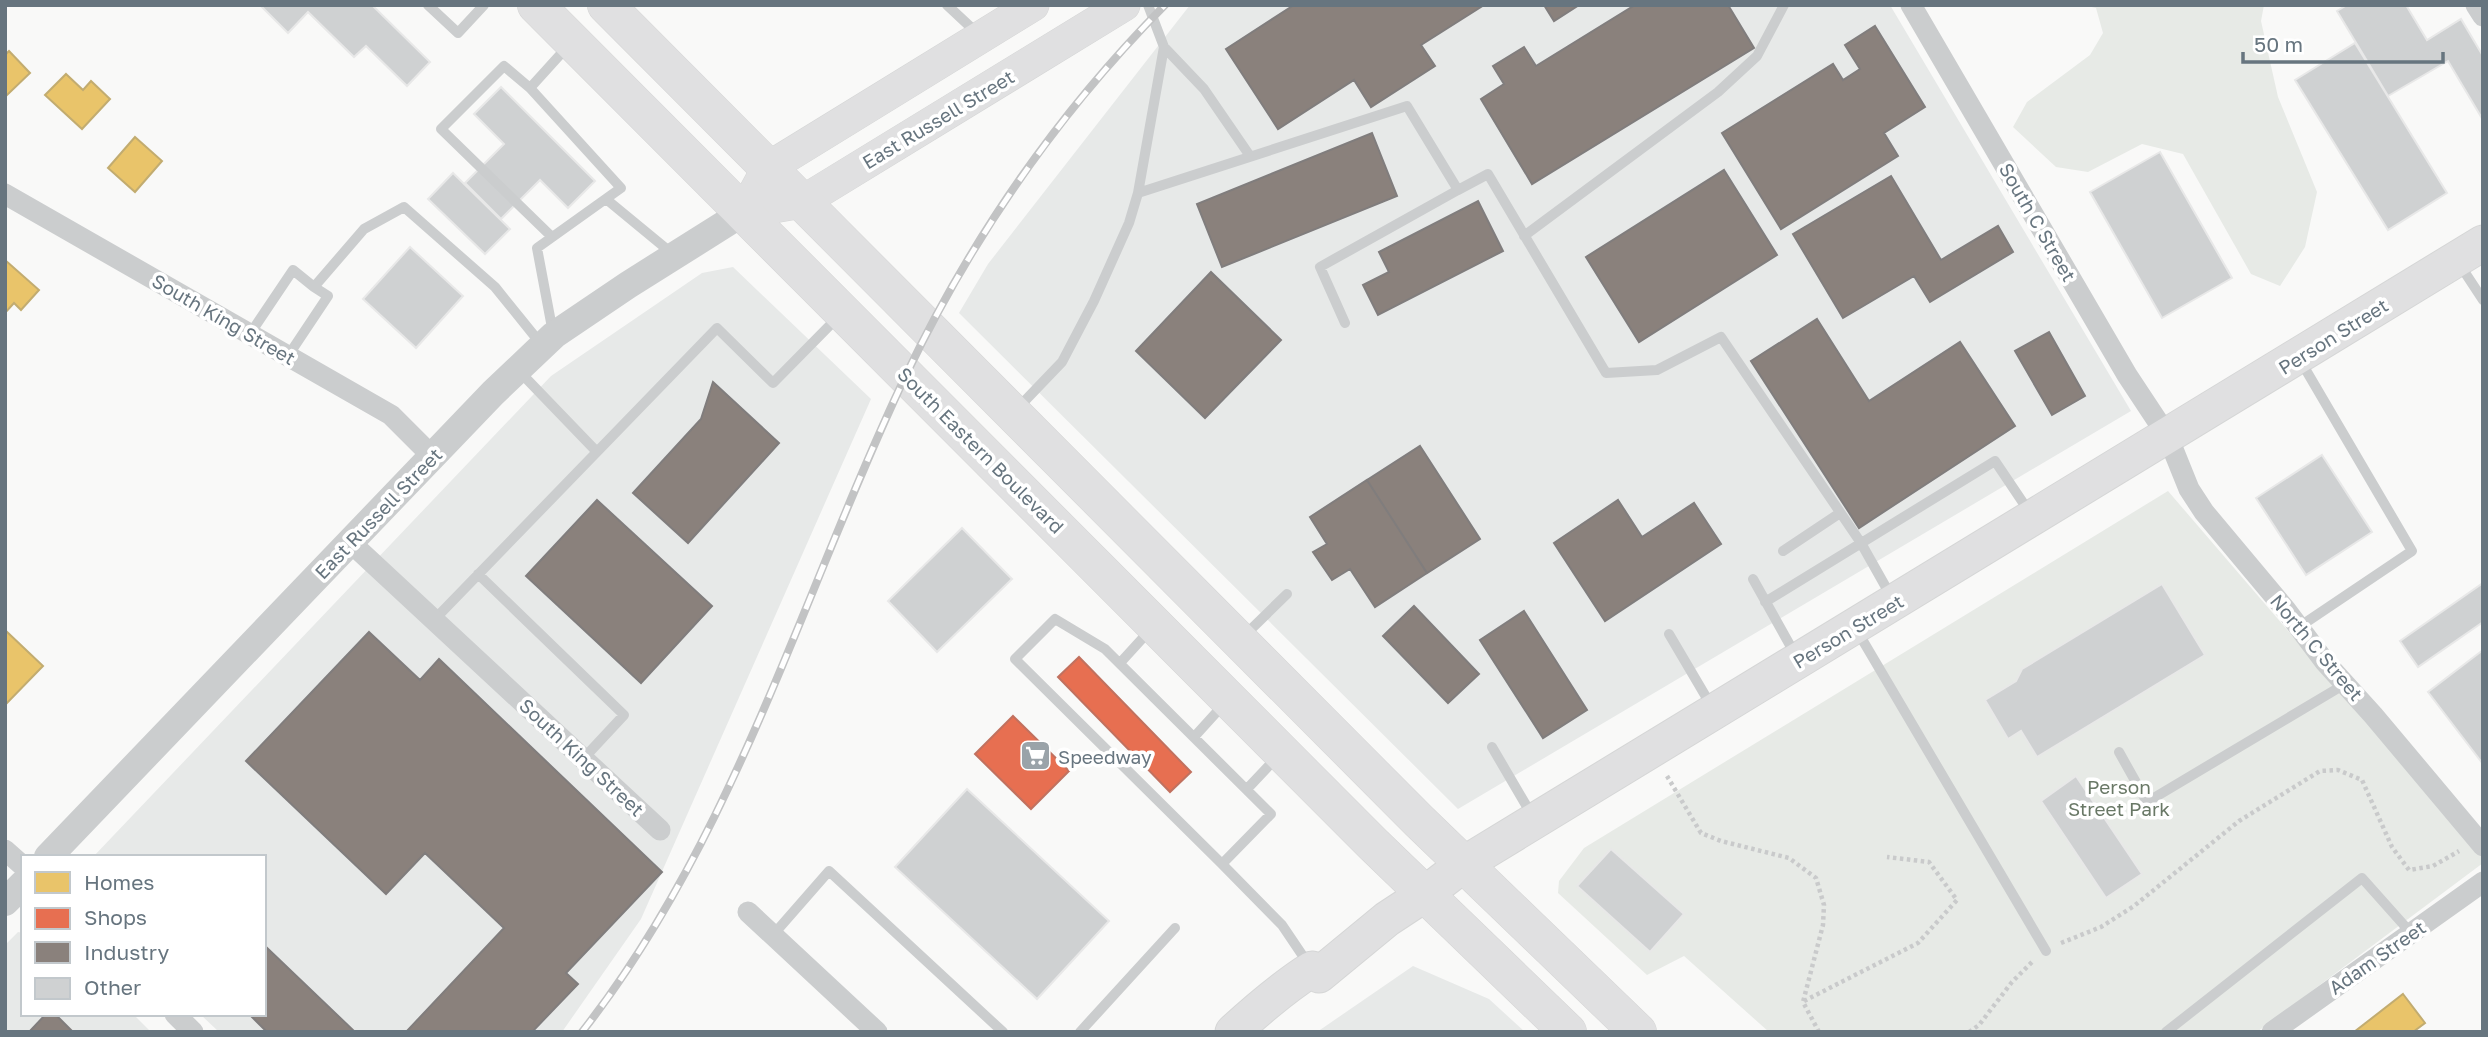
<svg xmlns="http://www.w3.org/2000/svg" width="2488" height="1037" font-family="'Golos Text',sans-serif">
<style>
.built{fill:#e7e9e8}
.green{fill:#e7eae6}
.homes{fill:#e9c46a;stroke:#c2ac70;stroke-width:2}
.shops{fill:#e76f51;stroke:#c1715f;stroke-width:2}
.industry{fill:#8a817c;stroke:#807d7d;stroke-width:2}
.building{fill:#cfd1d2;stroke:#e8e8e8;stroke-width:2}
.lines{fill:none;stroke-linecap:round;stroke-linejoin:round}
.secondary-casing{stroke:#d5d6d6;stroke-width:33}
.primary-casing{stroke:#d5d6d6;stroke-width:37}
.trunk-casing{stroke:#d5d5d5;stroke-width:38}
.path{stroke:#c9cacb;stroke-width:4.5;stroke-dasharray:3.5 3.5;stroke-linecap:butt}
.service{stroke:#cbcdce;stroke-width:10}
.minor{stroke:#cbcdce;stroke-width:21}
.tertiary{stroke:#cbcdce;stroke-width:28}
.secondary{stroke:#e0e0e1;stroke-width:32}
.primary{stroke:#e0e0e1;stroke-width:35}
.trunk{stroke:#e0e0e1;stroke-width:37}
.rail-casing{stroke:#c2c3c4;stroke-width:8}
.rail{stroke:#fff;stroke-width:5;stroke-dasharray:16;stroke-linecap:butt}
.labels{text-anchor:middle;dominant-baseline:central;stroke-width:7;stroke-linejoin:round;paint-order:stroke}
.street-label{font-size:19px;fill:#67757f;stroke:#fff}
.poi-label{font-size:19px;fill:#67757f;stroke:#fff;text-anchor:start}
.park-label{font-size:19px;fill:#697866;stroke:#fff}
</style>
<rect width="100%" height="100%" fill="#f9f9f8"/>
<path class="built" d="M1190,5h700l241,406 -673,398 -499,-496 29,-49z
M733,267l138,132 -230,520 -79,113h-343l-19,-18h64v-157h-171l458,-481 151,-103z
M18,932l5,1v81h110l18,18h-146v-87z
M1413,966l76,33 36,33h-208z"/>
<path class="green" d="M2082,5h182l-3,16 17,76 39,95 -12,55 -25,39 -29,-12 -68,-120 -41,-10 -54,28 -32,-5 -43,-40 14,-25 63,-47 13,-22 -7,-25z
M2168,491l315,367v5l-226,169h-488l-85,-76 -37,19 -89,-82 1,-12 25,-33z"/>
<path class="homes" d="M9,51l21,22 -25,24v-42z
M66,74l17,16 8,-9 19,18 -28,30 -37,-34z
M135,137l27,24 -27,31 -27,-24z
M5,260l34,30 -18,20 -7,-7 -9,10z
M5,630l38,36 -38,39z
M2403,994l22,29 -12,9h-59z"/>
<path class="shops" d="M1079,657l112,115 -21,20 -112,-115z
M1013,716l56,55 -38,38 -56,-55z"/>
<path class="industry" d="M1294,5h190l-63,40 14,21 -64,41 -17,-27 -76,49 -52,-80z
M1544,5h35l-25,16z
M1635,5h93l26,43 -222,136 -51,-85 23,-15 -11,-18 31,-19 12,19z
M1875,26l50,81 -41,26 14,23 -117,73 -59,-96 111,-69 10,16 17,-11 -15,-24z
M1372,133l25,63 -175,71 -25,-63z
M1724,170l53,85 -138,87 -53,-85z
M1891,176l50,84 57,-34 15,26 -83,50 -16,-26 -71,42 -50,-84z
M1478,201l25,50 -125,64 -15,-30 26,-13 -10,-20z
M1211,272l70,68 -76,78 -69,-67z
M1817,319l52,82 91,-59 55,84 -156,102 -108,-167z
M2049,332l36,64 -33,19 -37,-64z
M713,382l66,61 -91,100 -55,-50 68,-74z
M1420,446l60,93 -53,34 -60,-93z
M1367,480l60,93 -52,34 -25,-38 -18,11 -19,-28 14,-8 -17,-27z
M597,500l115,106 -71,77 -115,-107z
M1618,500l24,37 52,-34 27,41 -116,77 -51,-78z
M1414,606l65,68 -31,29 -65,-67z
M1524,611l63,99 -44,28 -63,-98z
M369,632l51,48 19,-21 223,213 -96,101 12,11 -46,48h-126l98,-104 -79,-75 -39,41 -140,-133z
M264,945l91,87h-88l-18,-18h15z
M46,1014h9l18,18h-44z"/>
<path class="building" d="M260,5h112l58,57 -23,24 -41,-40 -12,11 -46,-45 -20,21z
M2347,5h59l21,35 34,-21 22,37v64l-35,-59 -60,35 -51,-85z
M2355,43l92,150 -59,37 -93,-150z
M501,87l94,94 -27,27 -28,-28 -39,39 -36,-36 39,-39 -30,-30z
M2160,152l72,126 -70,40 -72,-126z
M453,173l57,56 -25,25 -57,-55z
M410,247l53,49 -47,52 -53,-49z
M2322,455l50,77 -66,43 -50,-77z
M962,528l50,51 -75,73 -49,-51z
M2483,583v39l-65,45 -18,-26z
M2162,584l43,71 -168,102 -16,-26 -13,8 -23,-39 31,-19 6,-12z
M2483,650v114l-55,-72z
M2076,776l66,98 -36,24 -65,-97z
M967,789l142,132 -72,78 -142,-132z
M1611,849l73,65 -34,38 -73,-66z"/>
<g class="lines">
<defs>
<path id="secondary" d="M744,212l58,-10 322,-197
M744,212l24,-44 265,-163"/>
<path id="primary" d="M1233,1032c25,-23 51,-45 79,-63l7,6 68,-56 38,-25 39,-30 1019,-621"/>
<path id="trunk" d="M536,5l837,839 195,188
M606,5l813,816 219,211"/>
</defs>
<use href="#secondary" class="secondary-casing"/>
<use href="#primary" class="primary-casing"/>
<use href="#trunk" class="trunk-casing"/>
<path class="path" d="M1667,776l34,57 20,8 68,17 27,20 8,27 -1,20 -20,77 16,30
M2061,943l40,-16 33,-21 105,-85 81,-50 18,-1 24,10 30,67 17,23 24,-4 26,-15
M1804,1001l114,-58 39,-43 -28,-38 -42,-5
M1969,1032l10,-7 33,-43 21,-21"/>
<path class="service" d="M428,5l30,28 26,-28
M947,5l31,29
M1164,47l40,42 46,67
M530,88l38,-42
M1458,190l30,-16 118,199 51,-3 64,-33 140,206 31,55
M1138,193l269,-87 51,84 -138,77 25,56
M606,199l68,56
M1524,236l194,-144 39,-36 27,-51
M552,237l-111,-108 63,-63 26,22 91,100 -84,60 16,85
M2458,262l25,38
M250,334l43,-64 21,17
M288,356l40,-60 -14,-9 50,-58 40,-22 91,80 46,57
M519,371l78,81
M1016,410l46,-48 32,-61 35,-78 9,-30 26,-146 -16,-42
M1783,551l57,-38
M478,574l146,141 -41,44
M1753,579l43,77
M1765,602l230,-141 35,52
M1055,619l50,30 166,165 -49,50 -207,-205z
M434,620l283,-292 56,55 66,-67
M2299,627l113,-76 -112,-191
M1856,629l190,322
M1669,634l43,73
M1244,636l43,-42
M1120,663l31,-34
M1195,736l29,-32
M1492,747l41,70
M2119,752l28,50 198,-118
M1247,789l32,-34
M1222,864l60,61 27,40
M773,935l56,-64 174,161
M1080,1032l95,-104
M2166,1032l196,-154 49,55"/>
<path class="minor" d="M1911,5l216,370 41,62 21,52 15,23 82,98 39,52 48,53 110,131
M2476,5l7,11
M5,194l386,221 42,42
M350,542l310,288
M5,850l18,16
M748,912l129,120
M175,1014l18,18
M2272,1032l211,-150"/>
<path class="tertiary" d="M48,857l445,-464 61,-58 74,-50 116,-73
M5,902l18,-18"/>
<use href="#secondary" class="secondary"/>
<use href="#primary" class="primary"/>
<use href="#trunk" class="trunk"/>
<defs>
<path id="rail" d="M582,1032c153,-195 219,-436 324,-657 65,-136 153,-263 259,-370"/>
</defs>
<use href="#rail" class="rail-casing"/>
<use href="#rail" class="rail"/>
</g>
<defs>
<symbol id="supermarket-square" viewBox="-11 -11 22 22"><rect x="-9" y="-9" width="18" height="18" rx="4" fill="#9aa3a9" stroke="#fff"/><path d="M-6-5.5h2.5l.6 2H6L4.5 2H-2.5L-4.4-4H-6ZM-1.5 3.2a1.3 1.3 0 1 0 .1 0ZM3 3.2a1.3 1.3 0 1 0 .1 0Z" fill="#fff"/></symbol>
</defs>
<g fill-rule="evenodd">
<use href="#supermarket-square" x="1018" y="738" width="35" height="35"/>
</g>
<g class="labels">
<g class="street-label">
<text transform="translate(938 119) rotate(-31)">East Russell Street</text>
<text transform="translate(2038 222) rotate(60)">South C Street</text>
<text transform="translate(224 319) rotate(30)">South King Street</text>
<text transform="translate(2333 336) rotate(-32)">Person Street</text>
<text transform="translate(981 450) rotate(45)">South Eastern Boulevard</text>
<text transform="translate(378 513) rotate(-46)">East Russell Street</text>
<text transform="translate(1848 631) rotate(-31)">Person Street</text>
<text transform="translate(2317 647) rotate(50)">North C Street</text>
<text transform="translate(582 757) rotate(43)">South King Street</text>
<text transform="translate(2377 957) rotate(-35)">Adam Street</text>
</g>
<g class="poi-label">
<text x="1058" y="756">Speedway</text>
</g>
<g class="park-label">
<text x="2119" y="786">Person<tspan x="2119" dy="22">Street Park</tspan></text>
</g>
</g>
<rect width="2488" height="1037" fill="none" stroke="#67757f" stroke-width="14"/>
<rect x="21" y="855" width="245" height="161" fill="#ffffff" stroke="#c2c8cc" stroke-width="2"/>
<rect x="35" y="872" width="35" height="21" fill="#e9c46a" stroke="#c2c8cc" stroke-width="2"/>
<text x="84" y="890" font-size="21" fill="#67757f">Homes</text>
<rect x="35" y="908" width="35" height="21" fill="#e76f51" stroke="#c2c8cc" stroke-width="2"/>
<text x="84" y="925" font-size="21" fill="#67757f">Shops</text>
<rect x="35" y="942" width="35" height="21" fill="#8a817c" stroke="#c2c8cc" stroke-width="2"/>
<text x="84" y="960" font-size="21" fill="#67757f">Industry</text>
<rect x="35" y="978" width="35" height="21" fill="#cfd1d2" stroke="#c2c8cc" stroke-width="2"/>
<text x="84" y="995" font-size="21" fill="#67757f">Other</text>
<path d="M2243 52v10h200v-10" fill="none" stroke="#67757f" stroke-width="3.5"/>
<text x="2254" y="52" font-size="21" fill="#67757f" stroke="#ffffff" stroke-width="5" paint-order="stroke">50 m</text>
</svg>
